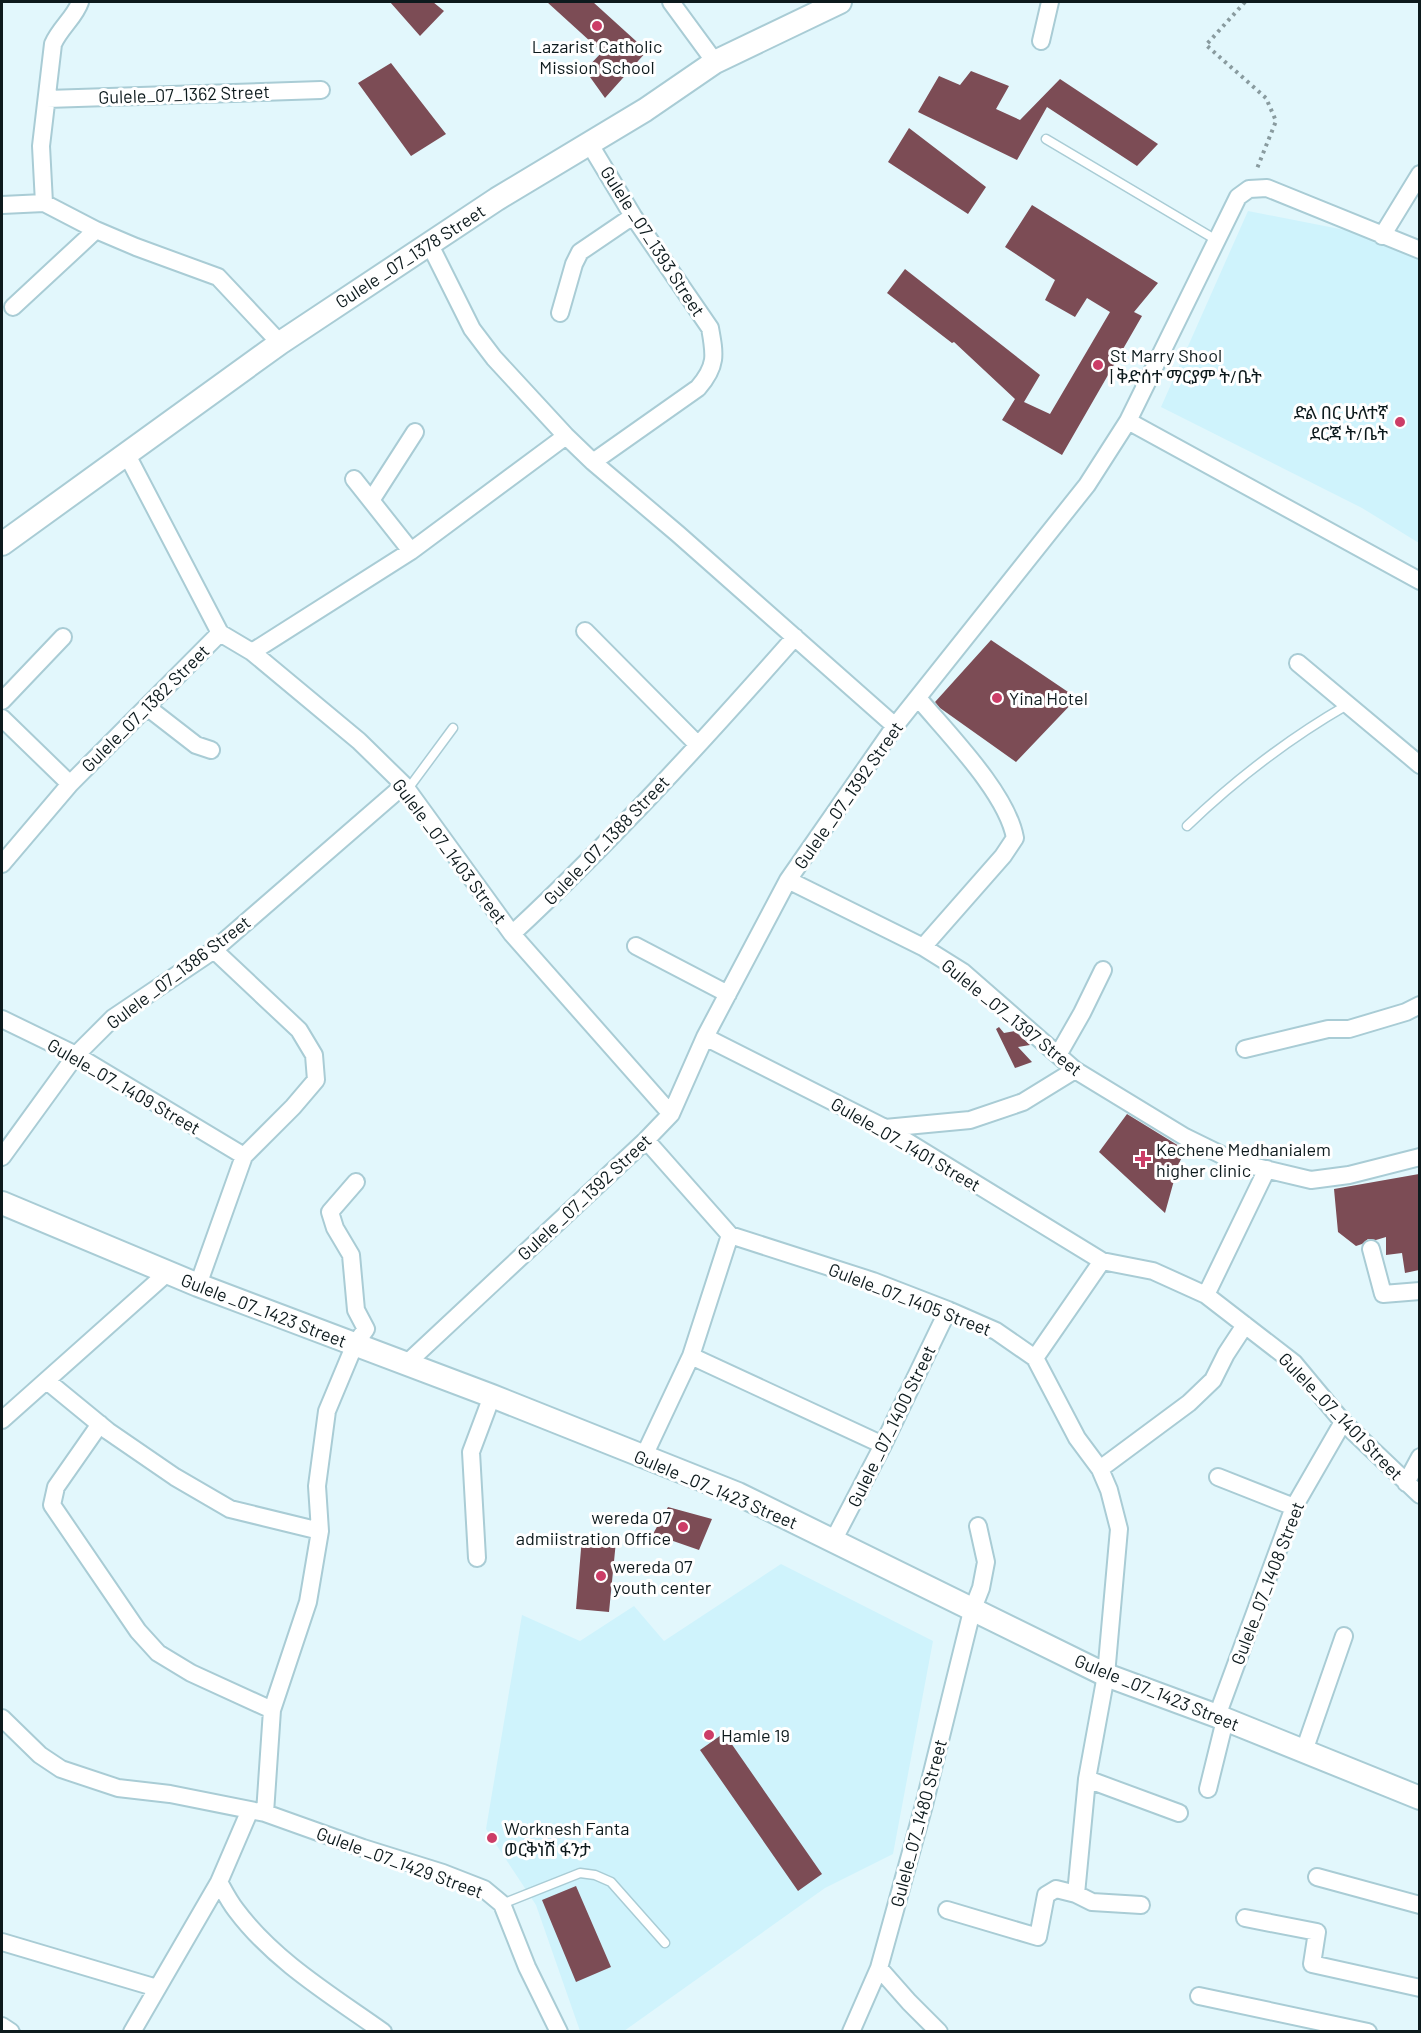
<svg xmlns="http://www.w3.org/2000/svg" width="1421" height="2033" font-family="Barlow,'Noto Sans Ethiopic',sans-serif">
<style>
.built{fill:#cff3fc}
.building{fill:#7c4c55}
.lines{fill:none;stroke-linecap:round;stroke-linejoin:round}
.service-casing{stroke:#a9ccd5;stroke-width:11}
.minor-casing{stroke:#a9ccd5;stroke-width:20}
.secondary-casing{stroke:#a9ccd5;stroke-width:26}
.path{stroke:#899b9f;stroke-width:4;stroke-dasharray:3 4.5;stroke-linecap:butt}
.service{stroke:#fff;stroke-width:8}
.minor{stroke:#fff;stroke-width:16}
.secondary{stroke:#fff;stroke-width:22}
.poi-dot{fill:#cc3d67;stroke:#fff;stroke-width:2}
.labels{text-anchor:middle;dominant-baseline:central;stroke-width:6;stroke-linejoin:round;paint-order:stroke}
.poi-label{font-size:18px;fill:#0d1a1d;stroke:#fff;text-anchor:start}
.street-label{font-size:18px;fill:#0d1a1d;stroke:#fff}
</style>
<rect width="100%" height="100%" fill="#e2f7fc"/>
<path class="built" d="M1248,211l102,20 69,26v286l-57,-35 -201,-101z
M781,1564l152,77 -40,213 -68,34 -201,143h-44l-44,-126 -50,-76 36,-214 58,26 54,-35 30,35z"/>
<path class="building" d="M390,2h43l11,9 -24,25z
M547,2h46l54,49 -42,47 -20,-28 17,-18z
M391,63l55,71 -35,22 -53,-73z
M971,71l38,15 -13,23 24,11 40,-41 98,65 -21,22 -90,-59 -30,53 -99,-48 21,-36 21,9z
M909,128l77,59 -18,27 -80,-52z
M1032,205l126,78 -24,29 8,4 -80,139 -60,-35 13,-21 -61,-57 -2,1 -65,-50 18,-24 135,106 -16,27 26,12 60,-102 -23,-14 -12,19 -30,-17 10,-20 -50,-33z
M991,640l86,58 -61,64 -76,-54 -5,-6z
M999,1027l5,6 11,-2 15,14 -12,2 14,15 -17,6 -19,-39z
M1127,1114l52,32 5,6 -6,14 -13,47 -66,-61z
M1419,1174v96l-14,3 -3,-20 -16,2v-18l-10,3 -8,-1 -6,5 -6,2 -18,-14 -4,-43z
M668,1507l44,12 -13,31 -46,-16z
M582,1537l34,4 -7,71 -33,-3z
M724,1733l98,141 -24,17 -98,-141z
M576,1886l35,81 -35,15 -34,-82z"/>
<g class="lines">
<defs>
<path id="service" d="M1046,139l172,102
M408,789l45,-61
M1187,826c49,-47 101,-87 160,-121
M502,1904l78,-31 15,2 16,7 54,61"/>
<path id="minor" d="M671,2l44,60
M1041,41l9,-39
M47,99l274,-9
M589,143l44,73 77,112c5,27 7,38 -12,60l-105,74
M44,203l-3,-57 12,-102c7,-16 22,-27 27,-42
M2,205l42,-2 52,27 40,17 82,30 62,66
M1382,236l38,-62
M429,243l43,86 22,29 72,78 27,26 85,72 217,192
M13,307l83,-77
M560,313l14,-49 6,-12 53,-36
M1128,421l292,160
M126,453l94,180 32,19 107,89 45,44 108,149 159,180
M354,479l57,72
M372,499l43,-67
M585,631l113,114
M252,652l159,-101 155,-115
M1298,663l122,102
M918,698c30,36 89,95 97,140l-12,18 -80,91
M2,701l61,-64
M147,707l49,38 15,5
M2,718l68,66
M2,864l68,-80 150,-151
M788,880l135,67 40,25 112,98 110,67 51,25 75,18 38,-5 71,-18
M512,934c100,-93 193,-195 283,-297
M636,946l92,48
M2,1019l74,36 168,101
M705,1037l180,91 217,133 51,10 53,24 88,68 49,59 77,73
M1245,1049l83,-20h21l57,-17 14,-7
M1058,1055l24,-42 21,-43
M885,1128l85,-8 53,-18 52,-32
M646,1140l84,95
M2,1157l74,-102 37,-37 101,-68 190,-165
M730,1235l143,46 75,29 48,21 39,27 42,80 23,31 9,21 10,39 -13,146 -19,104 -11,115 16,8 49,3
M1371,1249l12,45 37,-3
M198,1285l46,-129 49,-49 23,-27 -2,-25 -15,-25 -85,-80
M1206,1295l61,-126
M691,1356l192,89
M1035,1358l67,-97
M406,1364l240,-224 25,-26 34,-77 83,-157 107,-154 192,-241 41,-64 110,-224 11,-8 18,-1 153,62
M47,1381l61,50 67,46 55,32 90,22
M2,1420l165,-147
M100,1424l-44,63 -4,18 86,126 20,22 33,20 81,37
M643,1458l48,-102 39,-121
M1100,1469l89,-66 24,-23 13,-26 19,-29
M1218,1477l76,30
M1406,1483l14,-26
M833,1541l50,-96 65,-135
M477,1558l-6,-106 21,-56
M1217,1716l77,-209 49,-85
M2,1718l38,37 21,14 57,19 52,6 95,19 98,35 80,25 41,16 18,15 25,63 32,65
M1304,1751l40,-115
M1087,1779l92,34
M1208,1789l17,-69
M265,1813l7,-103 36,-108 12,-71 -3,-45 10,-75 28,-67 11,-15 -10,-19 -5,-55 -16,-27 -5,-16 26,-30
M1317,1877l103,28
M219,1882c5,9 10,19 17,28 38,51 95,85 147,122
M947,1910l91,27 8,-42 10,-6 20,5
M1245,1918l72,14 -5,32 108,24
M2,1942l155,46
M879,1968l30,34 30,30
M1199,1996l169,36
M2,2026l9,6
M132,2032l87,-150 31,-72
M851,2032l28,-64 45,-163 48,-194 9,-23 5,-26 -8,-36"/>
<path id="secondary" d="M2,544l278,-201 217,-144 148,-89 70,-48 125,-60
M2,1203l196,82 294,111 246,98 368,181 111,41 203,82"/>
</defs>
<use href="#service" class="service-casing"/>
<use href="#minor" class="minor-casing"/>
<use href="#secondary" class="secondary-casing"/>
<path class="path" d="M1245,2l-39,43 60,53 10,23 -20,50"/>
<use href="#service" class="service"/>
<use href="#minor" class="minor"/>
<use href="#secondary" class="secondary"/>
</g>
<g class="poi-dot">
<circle cx="597" cy="26" r="6"/>
<circle cx="1098" cy="365" r="6"/>
<circle cx="1400" cy="422" r="6"/>
<circle cx="997" cy="698" r="6"/>
<path d="M1140 1150h6v6h6v6h-6v6h-6v-6h-6v-6h6z"/>
<circle cx="683" cy="1527" r="6"/>
<circle cx="601" cy="1576" r="6"/>
<circle cx="709" cy="1735" r="6"/>
<circle cx="492" cy="1838" r="6"/>
</g>
<g class="labels">
<g class="poi-label">
<text x="597" y="46" text-anchor="middle">Lazarist Catholic<tspan x="597" dy="21">Mission School</tspan></text>
<text x="1110" y="355">St Marry Shool<tspan x="1110" dy="21">| ቅድሰተ ማርያም ት/ቤት</tspan></text>
<text x="1388" y="412" text-anchor="end">ድል በር ሁለተኛ<tspan x="1388" dy="21">ደርጃ ት/ቤት</tspan></text>
<text x="1009" y="698">Yina Hotel</text>
<text x="1156" y="1149">Kechene Medhanialem<tspan x="1156" dy="21">higher clinic</tspan></text>
<text x="671" y="1517" text-anchor="end">wereda 07<tspan x="671" dy="21">admiistration Office</tspan></text>
<text x="613" y="1566">wereda 07<tspan x="613" dy="21">youth center</tspan></text>
<text x="721" y="1735">Hamle 19</text>
<text x="504" y="1828">Worknesh Fanta<tspan x="504" dy="21">ወርቅነሽ ፋንታ</tspan></text>
</g>
<g class="street-label">
<text transform="translate(184 94) rotate(-2)">Gulele_07_1362 Street</text>
<text transform="translate(653 241) rotate(57)">Gulele _07_1393 Street</text>
<text transform="translate(410 256) rotate(-33)">Gulele _07_1378 Street</text>
<text transform="translate(145 708) rotate(-45)">Gulele_07_1382 Street</text>
<text transform="translate(848 795) rotate(-55)">Gulele _07_1392 Street</text>
<text transform="translate(606 840) rotate(-46)">Gulele_07_1388 Street</text>
<text transform="translate(450 851) rotate(53)">Gulele _07_1403 Street</text>
<text transform="translate(178 972) rotate(-37)">Gulele _07_1386 Street</text>
<text transform="translate(1012 1017) rotate(39)">Gulele _07_1397 Street</text>
<text transform="translate(124 1086) rotate(30)">Gulele_07_1409 Street</text>
<text transform="translate(906 1144) rotate(30)">Gulele_07_1401 Street</text>
<text transform="translate(584 1197) rotate(-43)">Gulele _07_1392 Street</text>
<text transform="translate(910 1299) rotate(21)">Gulele_07_1405 Street</text>
<text transform="translate(264 1310) rotate(21)">Gulele _07_1423 Street</text>
<text transform="translate(1341 1416) rotate(46)">Gulele_07_1401 Street</text>
<text transform="translate(891 1426) rotate(-64)">Gulele _07_1400 Street</text>
<text transform="translate(716 1489) rotate(23)">Gulele _07_1423 Street</text>
<text transform="translate(1267 1583) rotate(-69)">Gulele_07_1408 Street</text>
<text transform="translate(1157 1692) rotate(22)">Gulele _07_1423 Street</text>
<text transform="translate(918 1823) rotate(-75)">Gulele_07_1480 Street</text>
<text transform="translate(400 1862) rotate(20)">Gulele _07_1429 Street</text>
</g>
</g>
<rect width="1421" height="2033" fill="none" stroke="#0d1a1d" stroke-width="6"/>
</svg>
